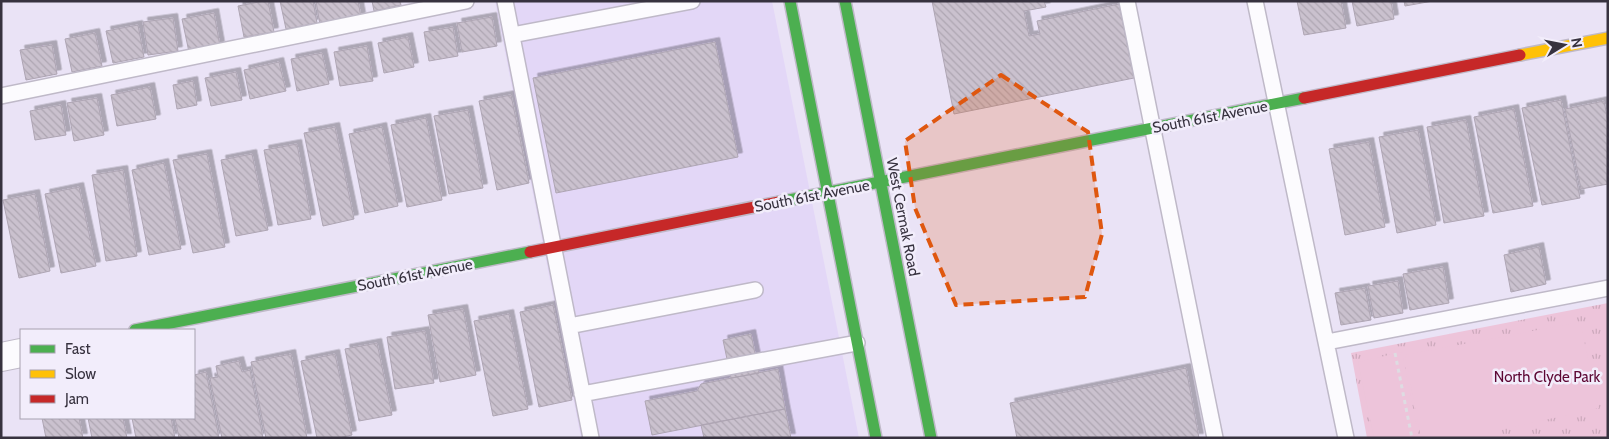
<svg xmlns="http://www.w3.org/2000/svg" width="1609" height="439" font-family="Cabin,sans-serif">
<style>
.built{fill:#e3d7f7}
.park{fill:url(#park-tufts)}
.garden{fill:#edc4da}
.building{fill:url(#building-back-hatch);stroke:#aea5b3;filter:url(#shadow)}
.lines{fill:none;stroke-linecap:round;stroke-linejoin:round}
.lane-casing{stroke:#bfb9c8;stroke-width:18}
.street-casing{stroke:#bfb9c8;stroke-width:30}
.fast-casing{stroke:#bfb9c8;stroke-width:14}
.slow-casing{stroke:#bfb9c8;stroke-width:14}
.jam-casing{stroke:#bfb9c8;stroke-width:14}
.path{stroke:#dedce2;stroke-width:3;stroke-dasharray:4 4;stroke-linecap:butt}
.lane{stroke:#fcfbfe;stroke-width:15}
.street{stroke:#fcfbfe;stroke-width:28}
.fast{stroke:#4caf50;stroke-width:11}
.slow{stroke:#ffc107;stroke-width:11}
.jam{stroke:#c62828;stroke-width:11}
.marked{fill:#df570f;fill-opacity:0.2;stroke:#df570f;stroke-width:4;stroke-dasharray:10 6;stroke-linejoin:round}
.labels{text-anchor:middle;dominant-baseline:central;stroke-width:5;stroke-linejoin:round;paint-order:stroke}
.street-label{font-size:15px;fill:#37323f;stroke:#f2edfb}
.park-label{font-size:15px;fill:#5d0734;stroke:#f2edfb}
</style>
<defs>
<pattern id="park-tufts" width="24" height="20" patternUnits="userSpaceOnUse" patternTransform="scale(1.25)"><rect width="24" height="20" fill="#edc4da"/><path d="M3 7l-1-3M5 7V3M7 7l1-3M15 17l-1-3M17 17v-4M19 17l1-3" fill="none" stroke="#cca9bc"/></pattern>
<pattern id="building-back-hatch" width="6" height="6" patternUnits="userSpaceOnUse" patternTransform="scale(1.25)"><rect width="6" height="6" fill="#cac1ce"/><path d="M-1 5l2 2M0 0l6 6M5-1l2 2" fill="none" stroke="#aea6b2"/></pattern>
<filter id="shadow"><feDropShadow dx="4.5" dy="-4.5" stdDeviation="0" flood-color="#0004"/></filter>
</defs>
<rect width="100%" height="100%" fill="#eae3f6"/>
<path class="built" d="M495,1h277l87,437h-278z"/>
<path class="park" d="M1608,303v135h-241l-16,-85z"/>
<path class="garden" d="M1580,322l19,86 -136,30h-42l-16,-83z
M1402,352l17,86h-45l-16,-76z"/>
<path class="building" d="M264,1h4l6,31 -30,5 -6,-31z
M280,1h33l4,22 -31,6z
M316,1h42l3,16 -41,8z
M372,1h28l1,4 -27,6z
M932,1h112l2,6 -22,4 5,25 11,-2 -3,-13 82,-17 15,74 -180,36z
M1297,1h44l5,27 -42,7z
M1352,1h39l3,18 -37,7z
M1404,1h29l-28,5z
M214,13l6,33 -31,6 -7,-33z
M492,17l5,29 -35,6 -5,-29z
M173,18l5,33 -30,4 -5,-33z
M138,25l6,32 -31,6 -7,-32z
M453,27l5,29 -29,5 -5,-29z
M95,33l7,33 -30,6 -7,-33z
M408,37l6,30 -30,6 -6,-30z
M715,42l23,115 -182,36 -23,-115z
M52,45l5,29 -31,6 -6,-30z
M367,46l6,35 -33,5 -6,-34z
M322,53l7,31 -32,7 -6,-32z
M279,62l7,29 -36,8 -6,-29z
M236,72l6,28 -31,6 -6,-28z
M193,81l4,24 -20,4 -4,-24z
M150,87l6,32 -39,7 -6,-31z
M511,95l18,88 -32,7 -18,-89z
M97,98l7,37 -30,6 -7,-38z
M1561,100l19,98 -38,7 -20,-97z
M1604,101l4,21v62l-27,5 -16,-80z
M61,105l5,30 -31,5 -5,-29z
M1514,109l19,97 -40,7 -19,-96z
M468,110l15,78 -34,6 -15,-78z
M426,118l16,82 -35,7 -16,-82z
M1466,120l18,96 -40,7 -17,-96z
M335,127l19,92 -31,7 -19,-93z
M382,127l16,79 -33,7 -16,-79z
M1418,130l18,95 -39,8 -18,-96z
M1369,142l16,85 -40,8 -16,-86z
M297,144l14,75 -33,6 -14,-75z
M207,154l18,93 -32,6 -20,-93z
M252,154l16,76 -32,6 -15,-76z
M164,163l17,86 -32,6 -17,-85z
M123,170l14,86 -31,5 -14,-86z
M79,187l17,79 -35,7 -16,-79z
M35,194l15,77 -31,7 -16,-78z
M1539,247l7,37 -35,8 -7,-37z
M1443,267l6,36 -39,7 -7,-36z
M1398,281l5,32 -29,5 -6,-32z
M1365,288l6,32 -30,5 -6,-32z
M553,305l19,95 -33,7 -19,-95z
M463,309l13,66 -36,7 -12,-67z
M509,314l19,95 -35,7 -19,-95z
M425,331l9,52 -39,6 -8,-52z
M751,334l8,39 -28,5 -8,-38z
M377,343l15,72 -33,6 -14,-72z
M291,354l16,84h-41l-15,-76z
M335,354l17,81 -13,3h-22l-16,-77z
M239,361l3,11 8,-2 13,68h-41l-12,-60 8,-1 -2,-11z
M1186,368l13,70h-182l-7,-35z
M778,369l7,40 -133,26 -7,-34 52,-10 4,-7z
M206,372l13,66h-40l-4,-20h19v-43z
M785,409l6,29h-87l-3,-13z
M42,418h37l4,20h-37z
M88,418h35l4,20h-35z
M132,418h39l4,20h-39z"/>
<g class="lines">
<defs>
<path id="lane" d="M505,1l86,437
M1127,1l88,437
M1255,1c29,146 62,291 91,437
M512,35l180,-34
M1,96l465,-95
M569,326l186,-36
M1327,342l281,-54
M582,394l275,-51"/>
<path id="street" d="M1,357l20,-4"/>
<path id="fast" d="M790,1l86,437
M845,1l86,437
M779,202l525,-104
M135,330l395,-78"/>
<path id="slow" d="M1520,55l88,-17"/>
<path id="jam" d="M1304,98l216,-43
M530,252l249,-50"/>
</defs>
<use href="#lane" class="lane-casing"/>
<use href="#street" class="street-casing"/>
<use href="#fast" class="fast-casing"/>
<use href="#slow" class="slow-casing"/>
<use href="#jam" class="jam-casing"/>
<path class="path" d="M1395,353l17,85"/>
<use href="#lane" class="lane"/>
<use href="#street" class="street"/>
<use href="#fast" class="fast"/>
<use href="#slow" class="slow"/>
<use href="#jam" class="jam"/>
</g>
<path class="marked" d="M1001,75l87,57 14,102 -17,63 -129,8 -41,-97 -10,-67z"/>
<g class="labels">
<g class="street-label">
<text transform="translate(1210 117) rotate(-11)">South 61st Avenue</text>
<text transform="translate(812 196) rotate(-11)">South 61st Avenue</text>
<text transform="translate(903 217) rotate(79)">West Cermak Road</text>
<text transform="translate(415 275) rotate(-11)">South 61st Avenue</text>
</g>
<g class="park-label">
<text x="1547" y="377">North Clyde Park</text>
</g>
</g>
<rect width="1609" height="439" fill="none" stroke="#37323f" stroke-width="5"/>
<rect x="20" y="329" width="175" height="90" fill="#f2edfb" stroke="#a7a2b0"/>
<rect x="30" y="345" width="25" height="8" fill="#4caf50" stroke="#a7a2b0"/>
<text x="65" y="354" font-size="15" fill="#37323f">Fast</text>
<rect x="30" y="370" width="25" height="8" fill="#ffc107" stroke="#a7a2b0"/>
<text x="65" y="379" font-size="15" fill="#37323f">Slow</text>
<rect x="30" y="395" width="25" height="8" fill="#c62828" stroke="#a7a2b0"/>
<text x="65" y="404" font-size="15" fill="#37323f">Jam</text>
<g transform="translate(1564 45) rotate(80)" stroke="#f2edfb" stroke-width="4" paint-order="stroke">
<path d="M0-4L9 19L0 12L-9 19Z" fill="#37323f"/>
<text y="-8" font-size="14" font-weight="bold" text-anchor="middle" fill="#37323f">N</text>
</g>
</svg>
